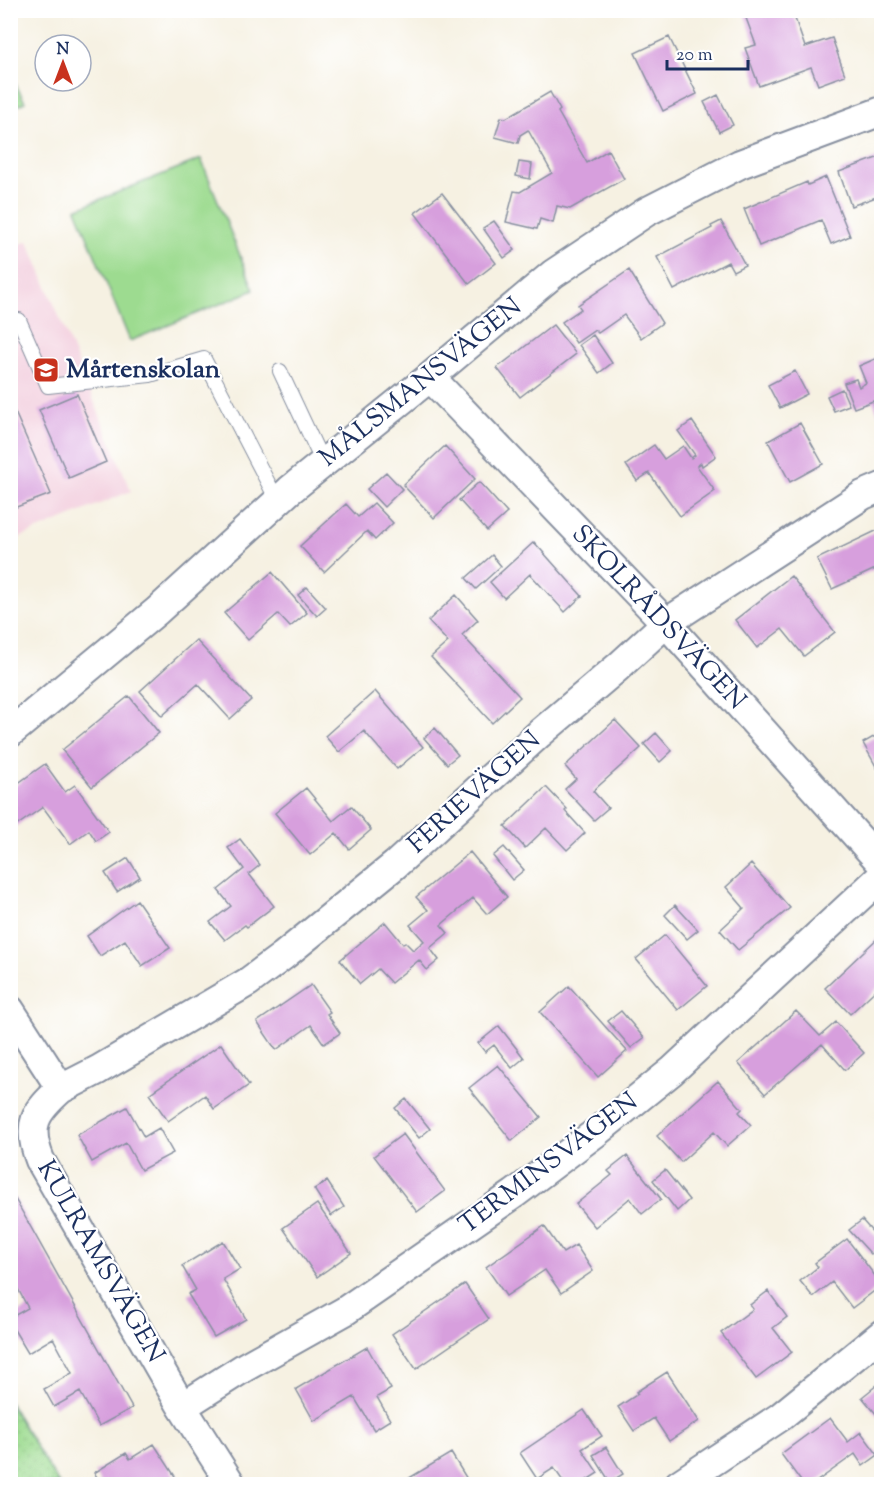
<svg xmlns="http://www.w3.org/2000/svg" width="892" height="1495" font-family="'Sorts Mill Goudy',serif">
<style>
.built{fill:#f3cfde}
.grass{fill:#9ddb90;stroke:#5c8577;stroke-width:1.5}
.park{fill:url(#park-dots);stroke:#5c8577;stroke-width:1.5}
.building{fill:#d79fdd}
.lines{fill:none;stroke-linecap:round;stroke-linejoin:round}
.lane-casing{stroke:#8890a0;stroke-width:16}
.street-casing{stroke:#8890a0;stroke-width:32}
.lane{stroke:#fff;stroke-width:14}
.street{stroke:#fff;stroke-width:28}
.labels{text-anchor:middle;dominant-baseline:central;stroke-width:4.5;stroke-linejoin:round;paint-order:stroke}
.poi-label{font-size:26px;font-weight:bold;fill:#1b2f5e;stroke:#fff;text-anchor:start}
.street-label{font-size:26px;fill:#1b2f5e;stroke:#fff}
</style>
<defs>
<pattern id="park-dots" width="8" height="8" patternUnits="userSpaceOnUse" patternTransform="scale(1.5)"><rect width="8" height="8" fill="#9ddb90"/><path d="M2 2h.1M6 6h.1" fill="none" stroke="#87bc7f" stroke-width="1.8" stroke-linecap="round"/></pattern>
</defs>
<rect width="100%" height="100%" fill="#fff"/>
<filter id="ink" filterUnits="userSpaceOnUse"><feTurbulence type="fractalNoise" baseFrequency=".0167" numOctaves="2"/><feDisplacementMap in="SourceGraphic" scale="12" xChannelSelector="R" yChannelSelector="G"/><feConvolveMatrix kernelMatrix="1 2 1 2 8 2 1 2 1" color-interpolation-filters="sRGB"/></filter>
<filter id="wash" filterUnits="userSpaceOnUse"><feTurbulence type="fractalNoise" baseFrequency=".008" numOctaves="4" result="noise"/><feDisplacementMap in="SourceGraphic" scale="24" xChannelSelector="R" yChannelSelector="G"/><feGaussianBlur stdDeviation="1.35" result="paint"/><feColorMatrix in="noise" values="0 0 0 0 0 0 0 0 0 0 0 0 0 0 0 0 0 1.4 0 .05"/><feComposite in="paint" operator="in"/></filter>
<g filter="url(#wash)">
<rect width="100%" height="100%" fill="#f6f1e2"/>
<path class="built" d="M28,241l103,250 -120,50v-293z"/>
<path class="grass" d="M201,159l53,131 -124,51 -54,-132z"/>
<path class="park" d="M10,74l15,28 -14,7h-1z
M10,1404l49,80h1h-49z"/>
<g id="blocks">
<path class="building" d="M743,10h49l13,37 27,-9 13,37 -27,10 -7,-18 -52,19 -14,-38 11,-3z
M669,37l28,57 -34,17 -28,-58z
M550,92l10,18 -2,2 29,51 21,-13 16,29 -54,30 -13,-3 -4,17 -13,-4 -3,10 -31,-7 8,-31 6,1 32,-19 -24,-43 -8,5 -2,8 -23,-6 6,-20 5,1z
M718,95l15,30 -14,7 -15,-30z
M882,156v39l-31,11 -12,-34z
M519,162l13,2 -2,15 -14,-3z
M826,177l24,59 -19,8 -10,-24 -62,26 -15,-37 63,-27 1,3z
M442,193l54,70 -27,21 -54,-71z
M494,221l21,29 -11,8 -21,-30z
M721,221l24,44 -12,6 -5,-9 -54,28 -17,-33 55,-29 -1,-2z
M629,270l33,53 -21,15 -17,-23 -26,18 -3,-3 -19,13 -14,-21 19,-13 -3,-4z
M553,325l23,29 -56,43 -23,-29z
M593,335l19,28 -13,10 -20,-28z
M882,356v65h-1l-8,-20 -19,7 -10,-25 12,-4 3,8 7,-4 -7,-17z
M795,371l12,23 -27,14 -12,-23z
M842,389l7,16 -15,6 -7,-15z
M77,394l29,68 -37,16 -30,-68z
M10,401l41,93 -40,15 -1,-2z
M692,421l24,35 -14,10 -1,-3 -4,3 18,25 -35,25 -31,-43 -12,8 -11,-16 28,-20 10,14 19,-13 8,12 4,-3 -17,-24z
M800,423l23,41 -33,18 -22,-41z
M445,446l30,33 -41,39 -31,-33z
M386,472l16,17 -18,18 -17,-18z
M479,482l28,31 -20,18 -28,-31z
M374,503l19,20 -18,17 -8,-9 -43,41 -24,-26 46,-42 12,13z
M880,529l2,3v34l-50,23 -15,-30z
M534,542l48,54 -17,16 -35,-38 -26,24 -14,-16z
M492,555l9,11 -25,23 -10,-11z
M272,572l35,41 -17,14 -12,-13 -30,26 -24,-27z
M791,576l44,56 -31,24 -22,-27 -25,19 -22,-28z
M307,587l19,21 -9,8 -19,-21z
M456,595l22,25 -16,15 58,62 -28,26 -61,-66 17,-15 -20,-21z
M196,640l55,60 -21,19 -32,-35 -36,32 -22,-25z
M375,691l48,56 -26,22 -33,-38 -25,21 -14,-16z
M129,696l30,37 -67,54 -30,-37z
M615,720l26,28 -48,43 15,17 -14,12 -29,-31 11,-10 -11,-13z
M435,728l23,27 -11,9 -23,-26z
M882,732v34l-5,2 -14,-25z
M656,733l16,18 -12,11 -16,-18z
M45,764l20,28 10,-7 34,47 -13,9 -7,-11 -19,14 -27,-37 -27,19 -6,-8v-29z
M546,787l21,22 -2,2 20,22 -18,17 -21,-22 -21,20 -20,-22z
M306,788l27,33 18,-15 20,24 -22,19 -13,-16 -26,22 -35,-42z
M240,839l20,26 -11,9 25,32 -27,21 -2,-2 -20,15 -15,-18 21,-16 -13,-16 26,-21 -16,-21z
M504,847l20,23 -12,10 -19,-24z
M470,852l37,45 -20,17 -14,-16 -32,27 7,8 -18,15 9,12 -12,10 -8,-10 -28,23 -13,-14 -18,15 -20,-24 45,-38 18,22 2,-2 8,8 11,-9 -14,-16 18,-15 -12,-13z
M128,858l12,19 -23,15 -12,-19z
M751,864l39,44 -52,42 -18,-20 24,-22 -18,-21z
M137,900l33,48 -28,18 -17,-26 -25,16 -13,-20z
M675,905l23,25 -11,9 -22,-24z
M882,934v50l-32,30 -25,-26z
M665,935l42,51 -29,24 -42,-51z
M311,985l19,27 -3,2 13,19 -16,11 -13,-19 -35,25 -19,-28z
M569,986l58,65 -29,26 -58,-65z
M621,1011l23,27 -13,10 -23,-27z
M796,1011l24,25 16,-14 28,31 -19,17 -23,-26 -57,50 -27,-31z
M499,1026l25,32 -12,10 -18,-23 -9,7 -7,-9z
M221,1044l28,41 -35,24 -9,-14 -37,26 -19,-27z
M498,1065l43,52 -29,24 -43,-53z
M718,1081l24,28 -3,3 12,13 -24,21 -13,-14 -33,30 -24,-26z
M406,1099l24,30 -11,9 -24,-30z
M127,1107l17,30 15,-9 14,25 -32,17 -15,-27 -34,19 -15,-27z
M403,1134l42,57 -28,21 -43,-56z
M627,1156l34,43 -19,15 -12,-16 -35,29 -19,-23 36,-29 -4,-4z
M665,1170l24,30 -12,11 -24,-31z
M327,1181l17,26 -13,9 -17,-27z
M10,1190l122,218 -33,18 -19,-34 -26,15 -10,-18 28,-16 -19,-35 -25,15 -18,-30v-5l18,-10 -11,-21 -7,4z
M317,1204l34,49 -34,24 -34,-49z
M862,1220l20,23v2l-11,9 -22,-24z
M544,1226l19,27 13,-8 17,26 -32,22 -16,-23 -39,26 -20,-29z
M847,1239l35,46 -30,23 -20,-26 -19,15 -13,-16 18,-14 -3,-4z
M223,1241l17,28 -17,10 23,40 -32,18 -26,-43 8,-4 -14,-24z
M465,1284l24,35 -73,50 -24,-35z
M768,1291l19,26 -14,11 19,24 -36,27 -35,-46 32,-24 -3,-4z
M367,1347l24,42 -14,8 13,23 -16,10 -20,-33 -40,24 -18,-32z
M667,1372l32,49 -30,20 -15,-23 -20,13 -16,-24 20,-13 -2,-2z
M882,1381v40l-20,-24z
M584,1410l18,26 -20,13 16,24 -17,11h-16l-11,-16 -17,11 -17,-26z
M830,1418l18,24 13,-10 17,23 -15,11 -8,-12 -42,30h-10l-22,-30z
M154,1444l26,40h-43l-3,-3 -5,3h-27l-8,-11 32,-20 4,6z
M606,1447l17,27 -13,8 -17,-27z
M451,1453l19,31h-61l-3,-4z"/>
</g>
</g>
<g filter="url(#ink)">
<use href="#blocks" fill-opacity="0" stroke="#8890a0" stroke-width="1.5"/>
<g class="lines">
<defs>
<path id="lane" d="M19,320l29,66 102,-11 54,-16 74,143
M280,371l43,92"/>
<path id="street" d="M430,377l236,246 216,241
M10,733l147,-122 133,-121 140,-113 123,-103 93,-62 94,-48 142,-53
M10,1010l51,79c-26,23 -35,36 -21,71l142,247 49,77
M61,1089l37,-19 150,-88 35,-26 112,-91 144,-131 79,-67 48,-44 197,-128 19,-8
M182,1407l63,-40 100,-56 169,-117 80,-60 78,-63 210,-195
M679,1484l101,-67 102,-83"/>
</defs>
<use href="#lane" class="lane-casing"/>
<use href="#street" class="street-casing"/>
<use href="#lane" class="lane"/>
<use href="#street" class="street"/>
</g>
</g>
<defs>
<symbol id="school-square" viewBox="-11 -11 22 22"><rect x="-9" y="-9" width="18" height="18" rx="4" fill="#c8321e" stroke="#fff"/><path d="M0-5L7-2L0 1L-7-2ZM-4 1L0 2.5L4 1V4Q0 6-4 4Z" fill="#fff"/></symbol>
</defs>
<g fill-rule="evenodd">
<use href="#school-square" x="31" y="355" width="30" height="30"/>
</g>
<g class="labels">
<g class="poi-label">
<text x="66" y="370">Mårtenskolan</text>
</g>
<g class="street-label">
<text transform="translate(421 383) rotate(-39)">MÅLSMANSVÄGEN</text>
<text transform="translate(658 618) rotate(47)">SKOLRÅDSVÄGEN</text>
<text transform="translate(475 793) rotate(-42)">FERIEVÄGEN</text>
<text transform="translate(549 1164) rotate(-37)">TERMINSVÄGEN</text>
<text transform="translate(100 1262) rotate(60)">KULRAMSVÄGEN</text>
</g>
</g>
<rect width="892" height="1495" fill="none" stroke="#fff" stroke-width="36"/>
<g transform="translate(63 63)"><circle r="28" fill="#ffffff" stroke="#a4acbf" stroke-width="1.5"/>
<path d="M0-4.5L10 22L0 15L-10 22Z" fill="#c8321e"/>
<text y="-9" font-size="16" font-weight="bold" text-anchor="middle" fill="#1b2f5e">N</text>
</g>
<path d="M667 60v9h81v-9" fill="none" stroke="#1b2f5e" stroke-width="3"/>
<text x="676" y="60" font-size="18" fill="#1b2f5e" stroke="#ffffff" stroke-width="4.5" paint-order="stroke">20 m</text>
</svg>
